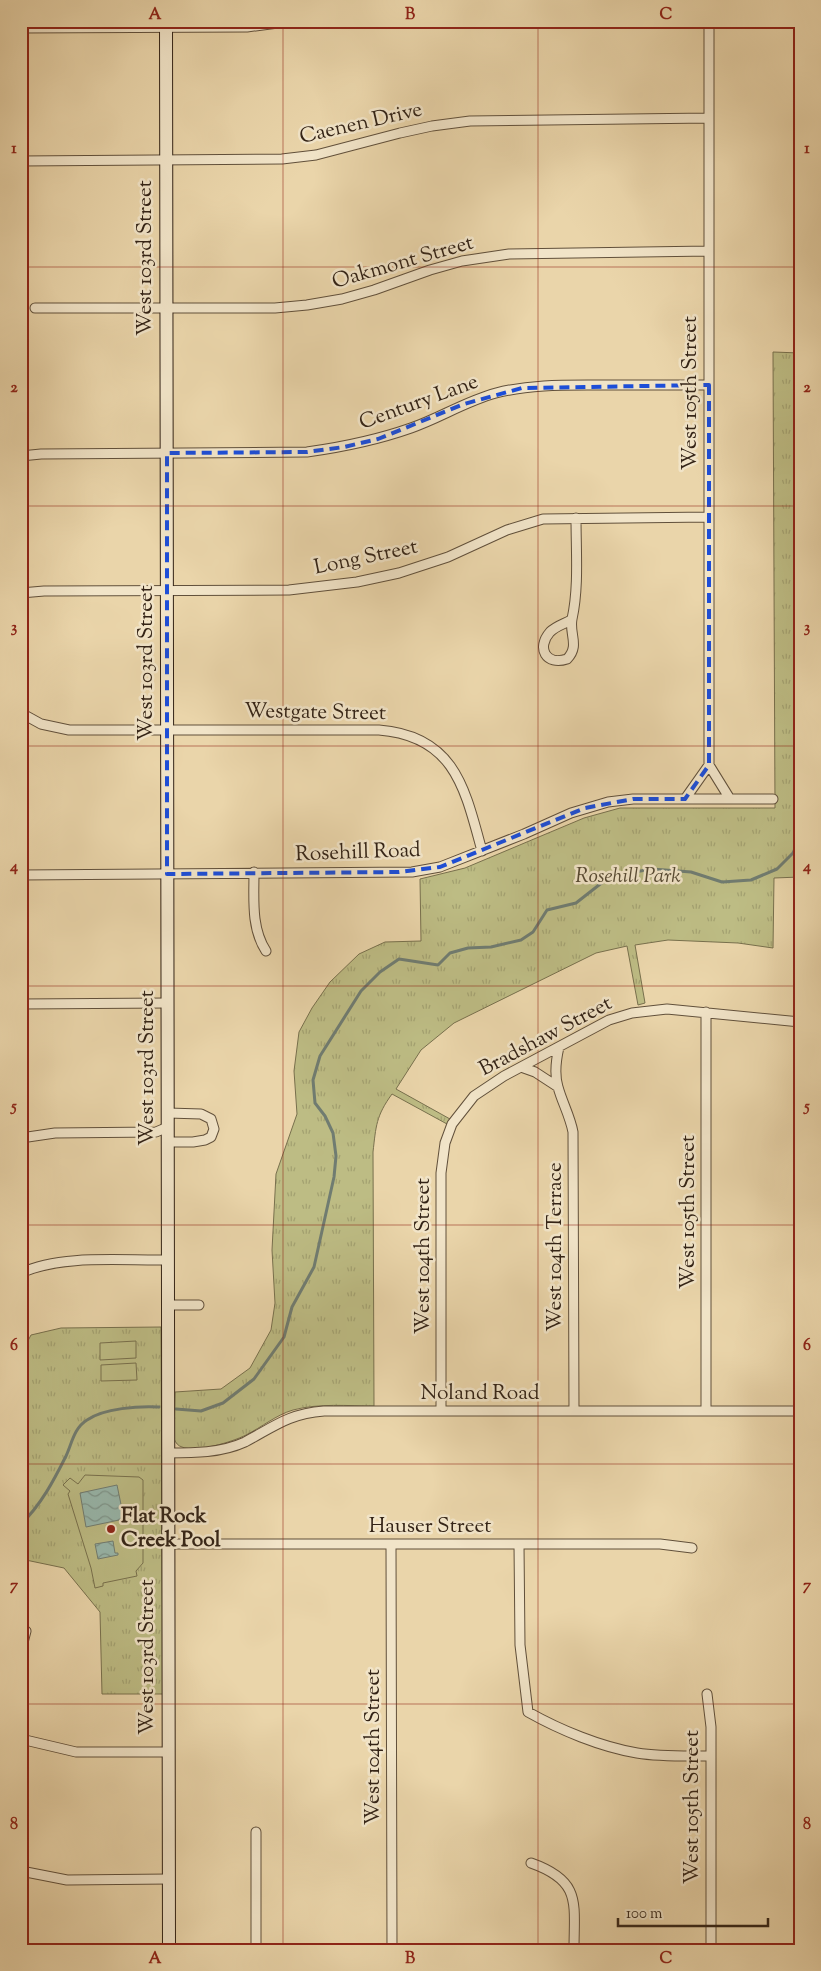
<svg xmlns="http://www.w3.org/2000/svg" width="821" height="1971" font-family="'Sorts Mill Goudy',serif">
<style>
.grass{fill:url(#grass-tufts);stroke:#78704d}
.pitch{fill:#bdbc84;stroke:#78704d}
.water{fill:url(#water-waves);stroke:#707c71}
.lines{fill:none;stroke-linecap:round;stroke-linejoin:round}
.stream{stroke:#707c71;stroke-width:3}
.minor-casing{stroke:#61503b;stroke-width:11}
.secondary-casing{stroke:#332316;stroke-width:14}
.minor{stroke:#f1e4c8;stroke-width:9}
.secondary{stroke:#f1e4c8;stroke-width:12}
.marked{fill:none;stroke:#1d4ed8;stroke-width:4;stroke-dasharray:10 6;stroke-linejoin:round}
.grid{fill:none;stroke:#8f2418;stroke-width:1;stroke-opacity:0.55}
.poi-dot{fill:#8f2418;stroke:#f1e4c8;stroke-width:2}
.labels{text-anchor:middle;dominant-baseline:central;stroke-width:5;stroke-linejoin:round;paint-order:stroke}
.street-label{font-size:21px;fill:#332316;stroke:#f1e4c8}
.park-label{font-size:21px;font-style:italic;fill:#564932;stroke:#f1e4c8}
.poi-label{font-size:21px;font-weight:bold;fill:#332316;stroke:#f1e4c8;text-anchor:start}
.neatline{fill:none;stroke:#8f2418;stroke-width:2}
.grid-label{font-size:16px;text-anchor:middle;font-weight:bold;fill:#8f2418}
</style>
<defs>
<pattern id="grass-tufts" width="24" height="20" patternUnits="userSpaceOnUse" patternTransform="scale(1.25)"><rect width="24" height="20" fill="#bdbc84"/><path d="M3 7l-1-3M5 7V3M7 7l1-3M15 17l-1-3M17 17v-4M19 17l1-3" fill="none" stroke="#a3a171"/></pattern>
<pattern id="water-waves" width="16" height="10" patternUnits="userSpaceOnUse" patternTransform="scale(1.25)"><rect width="16" height="10" fill="#98b8ad"/><path d="M0 5q4-4 8 0t8 0" fill="none" stroke="#7d958c"/></pattern>
</defs>
<rect width="100%" height="100%" fill="#ead5aa"/>
<filter id="stains"><feTurbulence type="fractalNoise" baseFrequency=".004" numOctaves="4"/><feColorMatrix values="0 0 0 0 .2 0 0 0 0 .09 0 0 0 0 .02 0 0 0 .5 -.17"/></filter>
<radialGradient id="worn" r=".72"><stop offset=".6" stop-color="#630" stop-opacity="0"/><stop offset="1" stop-color="#630" stop-opacity=".3"/></radialGradient>
<path class="grass" d="M773,352l27,1v524l-26,1 -1,70 -35,-5 -70,-3 -33,5 10,58 -7,2 -11,-59 -31,7 -142,70 -33,27 -25,39 54,30 -3,5 -55,-30c-16,22 -16,32 -19,58l1,254c-26,0 -55,-3 -81,4 -17,5 -31,17 -47,25 -14,7 -50,18 -64,12 -4,-1 -6,-4 -8,-8l1,-47 46,-3 29,-21 21,-38 4,-27 -3,-53 4,-76 21,-60 -3,-43 5,-39 13,-24 18,-26 29,-28 26,-12 36,-1 -1,-62 45,-11 119,-50 36,-10h155z
M161,1327l2,367h-61l-2,-82 -36,-44 -43,-9v-205l10,-19 30,-7z"/>
<path class="pitch" d="M136,1341v17l-36,2v-17z
M136,1363l1,17 -36,1v-16z
M85,1475l54,2 4,3v83l-7,8 1,5 -34,7v3l-8,2 -4,-20 -23,-74 2,-3 -7,-6 7,-7 8,6z"/>
<path class="water" d="M117,1485l7,34 -38,8 -6,-34z
M113,1541l2,12h3v2l-20,4 -3,-15z"/>
<g class="lines">
<path class="stream" d="M176,1409l25,2 22,-8 31,-24 30,-42 8,-30 22,-40 20,-90 2,-21 -3,-23 -8,-17 -10,-13 -2,-23 7,-24 41,-65 19,-19 19,-13 39,6 12,-12 18,-5 23,-1 30,-7 12,-8 14,-22 29,-7 37,-29h10l29,-5 39,3 31,10 29,-2 26,-11 16,-16 7,-16
M21,1524c20,-19 33,-44 45,-68 6,-13 8,-28 21,-36 17,-12 52,-14 72,-13"/>
<defs>
<path id="minor" d="M709,21v744l21,34
M21,28l226,-1 46,-6
M21,161l261,-2 34,-4 84,-22 32,-7 38,-5 239,-3
M35,308h240l32,-3 35,-6 32,-9 56,-20 32,-9 47,-7 200,-3
M21,456l20,-2 266,-2c36,-5 70,-12 104,-24 29,-10 55,-27 85,-35 35,-9 70,-8 106,-8 35,0 71,0 107,0
M21,593l23,-2 245,-1 68,-8 42,-9 49,-16 59,-27 36,-11 166,-2
M571,620c-7,4 -15,6 -21,12 -14,16 -4,34 17,27 13,-13 2,-25 5,-40 7,-32 4,-67 4,-101
M21,713l20,11 28,6h310c76,6 86,59 103,121
M685,799l24,-34
M254,872c0,27 -3,56 12,79
M21,875l391,-3 28,-5 84,-33 47,-21 37,-11 25,-3h140
M21,1004l147,-1
M706,1012v399
M559,1047c-3,13 -5,27 -1,40 4,15 12,29 15,45l1,279
M521,1067l14,5 23,15
M168,1113l33,1 10,5 3,10 -3,8 -6,3 -12,2h-25
M21,1138l34,-5 101,-1 12,-5
M21,1273c41,-19 102,-12 147,-13
M168,1305h31
M441,1411v-238l4,-30 7,-19 22,-28 30,-20 105,-56 23,-7 35,-4 133,13
M168,1453c26,0 53,0 77,-11 30,-16 43,-28 79,-31h476
M168,1544h492l32,4
M391,1545l1,405
M519,1545l1,100 8,67c32,18 73,35 109,41 24,4 50,3 74,3
M21,1650l5,-19
M707,1694l4,33v223
M21,1739l55,13h92
M531,1863c51,18 43,40 43,87
M21,1871l46,9 102,-1
M256,1950v-118"/>
<path id="secondary" d="M166,21l3,1929"/>
</defs>
<use href="#minor" class="minor-casing"/>
<use href="#secondary" class="secondary-casing"/>
<use href="#minor" class="minor"/>
<use href="#secondary" class="secondary"/>
</g>
<path class="marked" d="M709,385v380l-24,34h-52l-48,9 -145,59 -41,5 -232,2v-421l140,-1 37,-5 34,-8 86,-35 58,-16z"/>
<path class="grid" d="M283,21v1929M538,21v1929M21,267h779M21,506h779M21,746h779M21,986h779M21,1225h779M21,1464h779M21,1704h779"/>
<circle class="poi-dot" cx="111" cy="1529" r="5"/>
<g class="labels">
<g class="street-label">
<text transform="translate(361 124) rotate(-13)">Caenen Drive</text>
<text transform="translate(146 258) rotate(-90)">West 103rd Street</text>
<text transform="translate(403 263) rotate(-16)">Oakmont Street</text>
<text transform="translate(691 393) rotate(-90)">West 105th Street</text>
<text transform="translate(419 403) rotate(-20)">Century Lane</text>
<text transform="translate(366 558) rotate(-12)">Long Street</text>
<text transform="translate(147 663) rotate(-90)">West 103rd Street</text>
<text transform="translate(315 713) rotate(1)">Westgate Street</text>
<text transform="translate(358 853) rotate(-2)">Rosehill Road</text>
<text transform="translate(546 1037) rotate(-28)">Bradshaw Street</text>
<text transform="translate(148 1068) rotate(-90)">West 103rd Street</text>
<text transform="translate(689 1212) rotate(-90)">West 105th Street</text>
<text transform="translate(556 1247) rotate(-90)">West 104th Terrace</text>
<text transform="translate(424 1256) rotate(-90)">West 104th Street</text>
<text x="480" y="1394">Noland Road</text>
<text x="430" y="1527">Hauser Street</text>
<text transform="translate(148 1657) rotate(-90)">West 103rd Street</text>
<text transform="translate(374 1747) rotate(-90)">West 104th Street</text>
<text transform="translate(693 1807) rotate(-90)">West 105th Street</text>
</g>
<g class="park-label">
<text x="628" y="877">Rosehill Park</text>
</g>
<g class="poi-label">
<text x="121" y="1517">Flat Rock<tspan x="121" dy="24">Creek Pool</tspan></text>
</g>
</g>
<rect width="821" height="1971" fill="none" stroke="#ead5aa" stroke-width="55"/>
<path d="M618 1918v8h150v-8" fill="none" stroke="#332316" stroke-width="2.5"/>
<text x="626" y="1918" font-size="15" fill="#332316" stroke="#f1e4c8" stroke-width="4" paint-order="stroke">100 m</text>
<rect x="28" y="28" width="766" height="1916" class="neatline"/>
<g class="grid-label">
<text x="155" y="19">A</text>
<text x="410" y="19">B</text>
<text x="666" y="19">C</text>
<text x="14" y="153">1</text>
<text x="807" y="153">1</text>
<text x="14" y="392">2</text>
<text x="807" y="392">2</text>
<text x="14" y="632">3</text>
<text x="807" y="632">3</text>
<text x="14" y="871">4</text>
<text x="807" y="871">4</text>
<text x="14" y="1111">5</text>
<text x="807" y="1111">5</text>
<text x="14" y="1350">6</text>
<text x="807" y="1350">6</text>
<text x="14" y="1590">7</text>
<text x="807" y="1590">7</text>
<text x="14" y="1829">8</text>
<text x="807" y="1829">8</text>
<text x="155" y="1963">A</text>
<text x="410" y="1963">B</text>
<text x="666" y="1963">C</text>
</g>
<rect width="100%" height="100%" filter="url(#stains)"/>
<rect width="100%" height="100%" fill="url(#worn)"/>
</svg>
